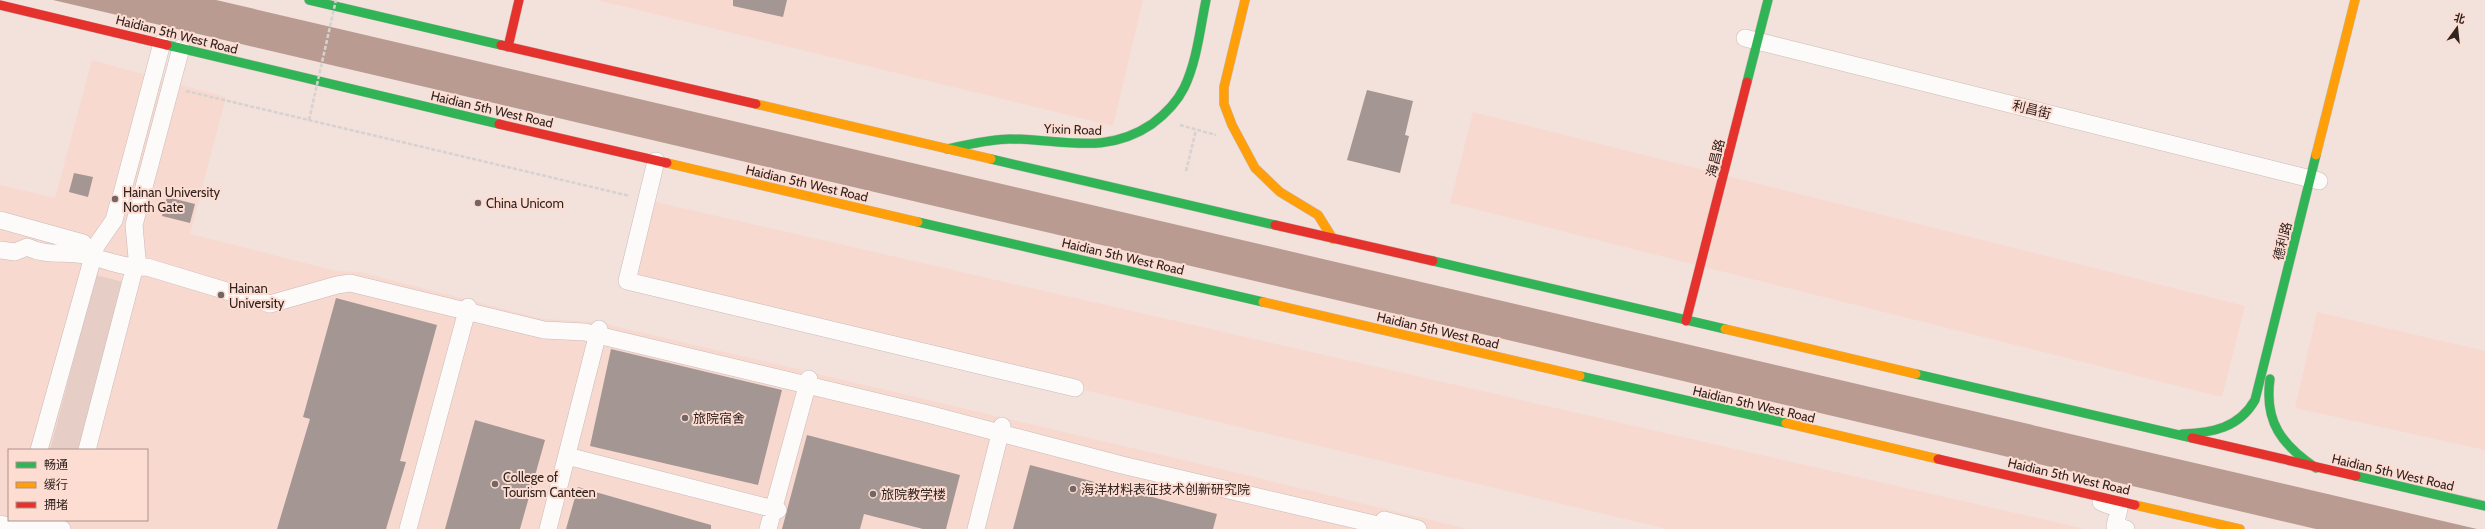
<svg xmlns="http://www.w3.org/2000/svg" width="2485" height="529" font-family="Cabin,'Noto Sans SC',sans-serif">
<style>
.built{fill:#f8d9d0;fill-rule:evenodd}
.green{fill:#e6cec7}
.water{fill:#b99b92}
.building{fill:#a49692}
.lines{fill:none;stroke-linecap:round;stroke-linejoin:round}
.street-casing{stroke:#c8bab6;stroke-width:18}
.fast-casing{stroke:#c8bab6;stroke-width:10}
.slow-casing{stroke:#c8bab6;stroke-width:10}
.jam-casing{stroke:#c8bab6;stroke-width:10}
.path{stroke:#d6d2d0;stroke-width:2.5;stroke-dasharray:4 2;stroke-linecap:butt}
.street{stroke:#fdfafa;stroke-width:17}
.fast{stroke:#30b455;stroke-width:9}
.slow{stroke:#ff9f0a;stroke-width:9}
.jam{stroke:#e5322d;stroke-width:9}
.path-bridge{stroke:#d6d2d0;stroke-width:2.5;stroke-dasharray:4 2;stroke-linecap:butt}
.poi-dot{fill:#746662;stroke:#fddcd2;stroke-width:1.5}
.labels{text-anchor:middle;dominant-baseline:central;stroke-width:4;stroke-linejoin:round;paint-order:stroke}
.street-label{font-size:13px;fill:#302420;stroke:#fddcd2}
.poi-label{font-size:13px;fill:#302420;stroke:#fddcd2;text-anchor:start}
</style>
<rect width="100%" height="100%" fill="#f3e1dc"/>
<path class="built" d="M597,0h546l-30,126z
M92,60l134,37 -36,137 147,37 22,1 184,47 54,3 620,146 251,61h-1468v-344l55,13zM9,450h138v70h-138z
M1473,112l772,194 -23,91 -772,-194z
M647,200l1438,329h-418l-1040,-248z
M2317,312l168,39v99l-190,-42z"/>
<path class="green" d="M96,275l31,8 -44,167h-33z"/>
<path class="water" d="M53,0h163l2261,529h-161z"/>
<path class="building" d="M733,0h54l-4,17 -50,-11z
M1367,90l46,11 -8,34 4,1 -9,37 -53,-13z
M74,173l19,4 -5,20 -19,-5z
M167,197l28,7 -5,19 -28,-7z
M336,298l101,27 -37,136 6,1 -20,67h-109l33,-110 -7,-2z
M611,349l171,41 -24,95 -168,-39z
M475,420l70,20 -25,89h-75z
M807,435l153,40 -14,54h-23l-59,-15 -4,15h-78z
M1030,465l187,49 -4,15h-200z
M578,487l133,38v4h-145z"/>
<g class="lines">
<defs>
<path id="street" d="M1745,38l574,143
M656,161l-29,120 448,107
M121,197l41,-154
M140,202l41,-154
M0,220l83,23 10,14
M0,250l15,2 12,-5c21,10 36,4 57,8 21,4 41,14 63,12l123,37 67,-19 13,-2 194,47 41,2 339,81 198,52 273,64
M39,450l57,-204 18,-26 4,-15
M87,450l50,-192 -3,-33 4,-15
M567,456l211,54
M2101,502l18,7 -4,17 11,3
M27,520l35,9
M1384,520l34,9
M0,524l20,5
M408,529l60,-222
M548,529l51,-200
M768,529l41,-150
M976,529l26,-103"/>
<path id="fast" d="M309,0l192,45
M167,45l332,79
M1747,82l21,-82
M947,149c21,-4 42,-10 63,-10 52,0 95,17 142,-15 12,-9 25,-22 32,-36 13,-27 16,-59 22,-88
M991,159l284,66
M918,222l345,80
M1433,261l292,68
M1916,374l276,64
M1580,376l206,47
M2270,379c-6,43 12,66 46,89
M2182,434c30,-1 57,-6 73,-34l61,-245
M2356,476l129,30"/>
<path id="slow" d="M1245,0l-21,87v17l8,21 23,43 25,24 38,23 15,24
M756,104l235,55
M2316,155l39,-155
M667,163l251,59
M1263,302l317,74
M1725,329l191,45
M1786,423l152,36
M2135,505l105,24"/>
<path id="jam" d="M0,5l167,40
M501,45l255,59
M508,47l11,-47
M499,124l168,39
M1275,225l158,36
M1686,321l61,-239
M2192,438l164,38
M1938,459l197,46"/>
</defs>
<use href="#street" class="street-casing"/>
<use href="#fast" class="fast-casing"/>
<use href="#slow" class="slow-casing"/>
<use href="#jam" class="jam-casing"/>
<path class="path" d="M186,91l444,105
M1180,125l36,10
M1186,171l10,-41"/>
<use href="#street" class="street"/>
<use href="#fast" class="fast"/>
<use href="#slow" class="slow"/>
<use href="#jam" class="jam"/>
<path class="path-bridge" d="M309,120l27,-120"/>
</g>
<g class="poi-dot">
<circle cx="115" cy="199" r="4"/>
<circle cx="478" cy="203" r="4"/>
<circle cx="221" cy="295" r="4"/>
<circle cx="685" cy="418" r="4"/>
<circle cx="495" cy="484" r="4"/>
<circle cx="1073" cy="489" r="4"/>
<circle cx="873" cy="494" r="4"/>
</g>
<g class="labels">
<g class="street-label">
<text transform="translate(177 34) rotate(14)">Haidian 5th West Road</text>
<text transform="translate(492 109) rotate(13)">Haidian 5th West Road</text>
<text transform="translate(2032 109) rotate(14)">利昌街</text>
<text transform="translate(1073 129) rotate(2)">Yixin Road</text>
<text transform="translate(1715 158) rotate(-76)">海昌路</text>
<text transform="translate(807 183) rotate(13)">Haidian 5th West Road</text>
<text transform="translate(2282 241) rotate(-76)">德利路</text>
<text transform="translate(1123 256) rotate(13)">Haidian 5th West Road</text>
<text transform="translate(1438 330) rotate(13)">Haidian 5th West Road</text>
<text transform="translate(1754 404) rotate(13)">Haidian 5th West Road</text>
<text transform="translate(2393 472) rotate(13)">Haidian 5th West Road</text>
<text transform="translate(2069 476) rotate(13)">Haidian 5th West Road</text>
</g>
<g class="poi-label">
<text x="123" y="192">Hainan University<tspan x="123" dy="15">North Gate</tspan></text>
<text x="486" y="203">China Unicom</text>
<text x="229" y="288">Hainan<tspan x="229" dy="15">University</tspan></text>
<text x="693" y="418">旅院宿舍</text>
<text x="503" y="477">College of<tspan x="503" dy="15">Tourism Canteen</tspan></text>
<text x="1081" y="489">海洋材料表征技术创新研究院</text>
<text x="881" y="494">旅院教学楼</text>
</g>
</g>
<rect x="8" y="449" width="140" height="72" fill="#fddcd2" stroke="#ab928b"/>
<rect x="16" y="462" width="20" height="6" fill="#30b455" stroke="#ab928b"/>
<text x="44" y="469" font-size="12" fill="#302420">畅通</text>
<rect x="16" y="482" width="20" height="6" fill="#ff9f0a" stroke="#ab928b"/>
<text x="44" y="489" font-size="12" fill="#302420">缓行</text>
<rect x="16" y="502" width="20" height="6" fill="#e5322d" stroke="#ab928b"/>
<text x="44" y="509" font-size="12" fill="#302420">拥堵</text>
<g transform="translate(2457 28) rotate(15)" stroke="#fddcd2" stroke-width="3" paint-order="stroke">
<path d="M0-3L7 15L0 10L-7 15Z" fill="#302420"/>
<text y="-6" font-size="11" font-weight="bold" text-anchor="middle" fill="#302420">北</text>
</g>
</svg>
